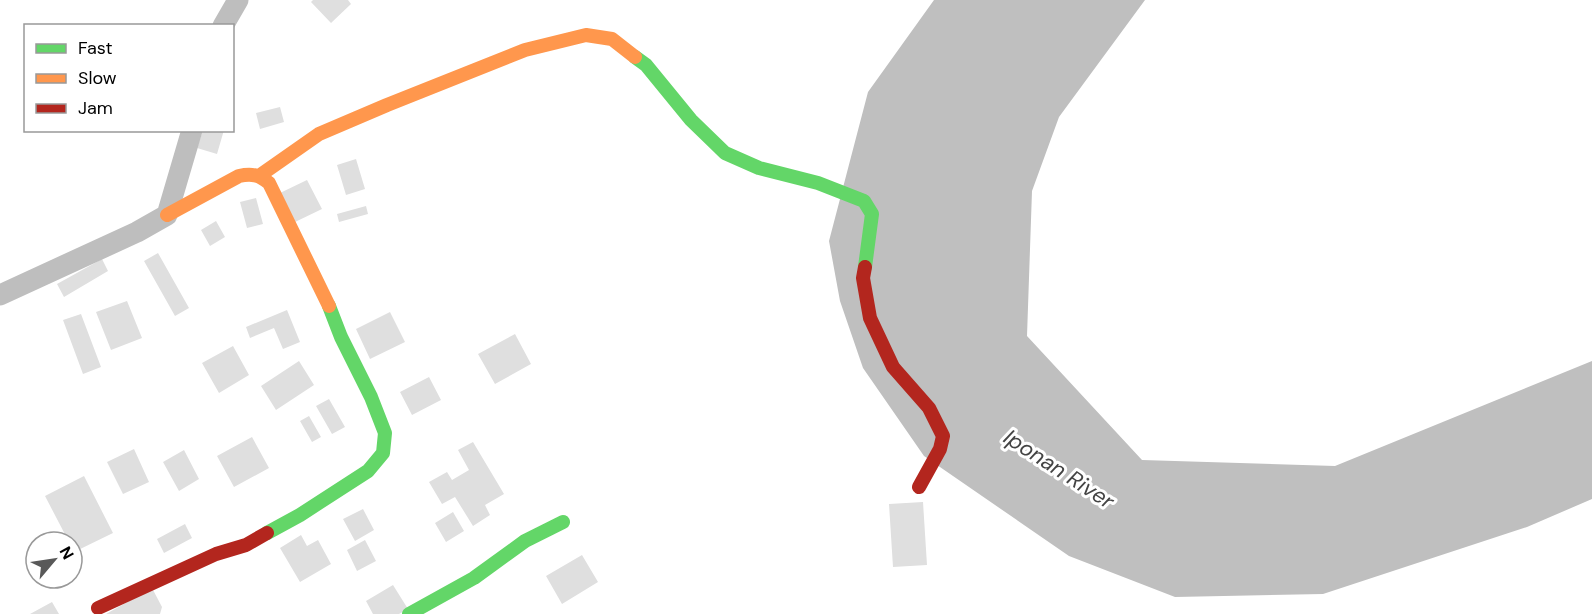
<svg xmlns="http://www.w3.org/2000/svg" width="1592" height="614" font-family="'DM Sans',sans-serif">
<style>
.water{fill:#bfbfbf}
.building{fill:#dfdfdf}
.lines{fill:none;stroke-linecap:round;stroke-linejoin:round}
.street{stroke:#bebebe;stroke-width:21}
.fast{stroke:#63d668;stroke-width:14}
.slow{stroke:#ff974d;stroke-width:14}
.jam{stroke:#b3261e;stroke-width:14}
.labels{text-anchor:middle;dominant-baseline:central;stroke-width:6;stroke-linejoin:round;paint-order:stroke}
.water-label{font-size:22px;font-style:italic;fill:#444;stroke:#fff}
</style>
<rect width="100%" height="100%" fill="#fff"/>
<path class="water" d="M934,0h211l-86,117 -27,74 -5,145 115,124 193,6 257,-105v138l-65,28 -204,67 -148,3 -106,-41 -145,-100 -61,-88 -23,-67 -11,-60 39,-149z"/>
<path class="building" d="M313,0h35l3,4 -20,19 -20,-21z
M280,107l4,15 -24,7 -4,-16z
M203,130h21l-7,24 -20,-6z
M356,159l9,30 -19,6 -9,-30z
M307,180l15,29 -27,13 -15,-29z
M256,198l7,26 -16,4 -7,-26z
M366,206l2,8 -29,8 -2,-8z
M216,221l9,16 -15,9 -9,-16z
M158,253l31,55 -14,8 -31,-55z
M102,259l6,12 -44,26 -7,-13z
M127,301l15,37 -31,12 -15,-38z
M287,310l13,32 -17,7 -9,-21 -24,10 -4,-11z
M390,312l15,30 -35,17 -14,-30z
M81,314l20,53 -18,7 -20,-54z
M515,334l16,30 -36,20 -17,-30z
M233,346l16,29 -30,18 -17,-30z
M299,361l15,24 -38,25 -15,-24z
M429,377l12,23 -29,15 -12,-23z
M329,399l16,28 -13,7 -16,-28z
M309,416l12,21 -9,5 -12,-21z
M252,437l17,31 -35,19 -17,-31z
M473,442l31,52 -19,11 5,10 -17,11 -18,-29 -13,7 -13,-22 18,-10 5,8 17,-10 -11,-20z
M134,449l15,33 -26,12 -16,-32z
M184,450l15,29 -20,12 -16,-29z
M84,476l29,57 -39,19 -2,-4v-6h-3l-24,-46z
M923,502l4,63 -34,2 -4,-63z
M363,509l11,21 -19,11 -12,-22z
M453,512l11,19 -18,11 -11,-19z
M185,524l7,14 -28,15 -7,-14z
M301,535l6,11 11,-6 13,24 -31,18 -20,-34z
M365,540l11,21 -19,10 -10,-21z
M582,555l16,27 -36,22 -16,-28z
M393,585l15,24 -9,5h-26l-7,-13z
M152,588l10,19 -2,7h-54z
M52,602l7,12h-29z"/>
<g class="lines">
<path class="street" d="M223,26l15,-26
M0,295l137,-63 30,-17 25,-85"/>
<path class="fast" d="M635,57l11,8 45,55 34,33 34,15 59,15 46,18 8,13 -7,53
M267,533l33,-18 68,-44 15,-18 2,-20 -14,-36 -30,-60 -12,-31
M409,614l65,-36 51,-37 38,-19"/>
<path class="slow" d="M259,176l60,-42 68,-29 138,-55 61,-15 26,4 23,18
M167,215l72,-39c13,-3 20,-1 30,7l60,123"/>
<path class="jam" d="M865,267l-2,11 7,40 23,49 36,41 14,28 -3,13 -21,38
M98,608l118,-54 30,-9 21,-12"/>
</g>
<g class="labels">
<g class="water-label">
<text transform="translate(1059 469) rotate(33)">Iponan River</text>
</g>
</g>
<rect x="24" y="24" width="210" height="108" fill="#ffffff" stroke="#999999" stroke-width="1.5"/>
<rect x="36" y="44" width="30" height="9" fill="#63d668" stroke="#999999" stroke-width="1.5"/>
<text x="78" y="54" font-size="18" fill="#000000">Fast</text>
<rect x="36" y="74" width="30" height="9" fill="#ff974d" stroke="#999999" stroke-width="1.5"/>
<text x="78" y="84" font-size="18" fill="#000000">Slow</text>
<rect x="36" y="104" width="30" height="9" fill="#b3261e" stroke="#999999" stroke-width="1.5"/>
<text x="78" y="114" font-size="18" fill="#000000">Jam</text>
<g transform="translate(54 560) rotate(61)"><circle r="28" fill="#ffffff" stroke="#999999" stroke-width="1.5"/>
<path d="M0-4.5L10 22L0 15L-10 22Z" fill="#595959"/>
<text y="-9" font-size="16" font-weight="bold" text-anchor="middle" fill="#000000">N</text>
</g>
</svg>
